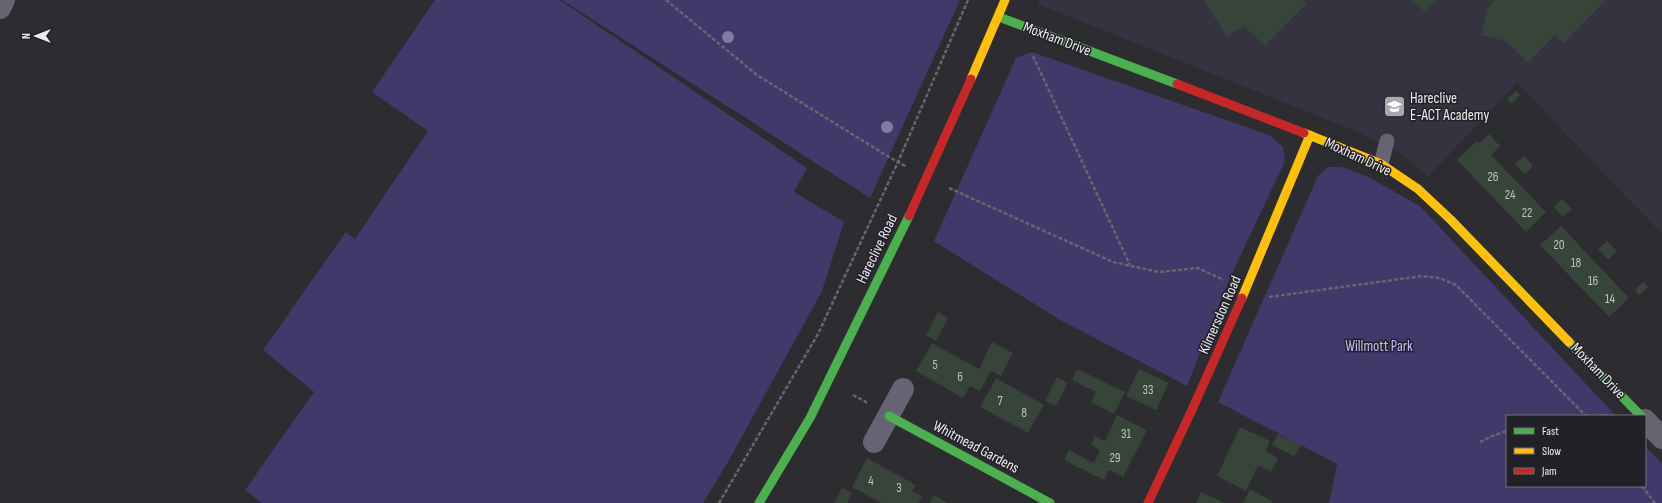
<svg xmlns="http://www.w3.org/2000/svg" width="1662" height="503" font-family="'Sofia Sans Condensed',sans-serif">
<style>
.built{fill:#34333f}
.green{fill:#41396a}
.building{fill:#36443a}
.lines{fill:none;stroke-linecap:round;stroke-linejoin:round}
.path{stroke:#676670;stroke-width:2.5;stroke-dasharray:4 2;stroke-linecap:butt}
.lane{stroke:#666473;stroke-width:15}
.street{stroke:#666473;stroke-width:22}
.fast{stroke:#4caf50;stroke-width:9}
.slow{stroke:#ffc107;stroke-width:9}
.jam{stroke:#c62828;stroke-width:9}
.tree{fill:#7f7ca2}
.labels{text-anchor:middle;dominant-baseline:central;stroke-width:3;stroke-linejoin:round;paint-order:stroke}
.number-label{font-size:13px;fill:#bec2c2}
.street-label{font-size:15px;fill:#ececf0;stroke:#222128}
.poi-label{font-size:15px;fill:#ececf0;stroke:#222128;text-anchor:start}
.park-label{font-size:15px;fill:#c3bdff;stroke:#222128}
</style>
<rect width="100%" height="100%" fill="#2c2c31"/>
<path class="built" d="M1039,0h623v234l-145,-151 -89,94 -28,-24 -42,-21 -320,-128z"/>
<path class="green" d="M435,0h125l247,168 -13,24 50,30 -22,69 -94,171 -25,41h-441l-17,-13 69,-98 -51,-42 83,-118 9,7 73,-108 -56,-39z
M562,0h398l-90,198z
M1032,52l237,83 14,12 2,14 -57,121 -41,104 -125,-65 -128,-80 82,-183z
M1328,167h14l26,10 52,29 196,210h-109v70h138v-40l17,18v39h-333l8,-39 -119,-62 100,-226z"/>
<path class="building" d="M1207,0h96l4,3 -42,43 -21,-20 -17,11 -23,-36z
M1412,0h25l-12,12z
M1495,0h111l-43,44 -8,-9 -27,28 -22,-22 -25,-6 7,-28z
M1516,91l4,4 -8,9 -5,-5z
M1489,134l11,12 -9,9 55,57 -20,20 -69,-72 20,-19 3,2z
M1524,156l9,10 -8,8 -10,-10z
M1562,199l10,10 -9,8 -9,-10z
M1561,226l68,72 -20,19 -69,-72z
M1607,241l10,10 -9,9 -10,-11z
M1643,282l5,5 -9,8 -4,-5z
M938,312l10,6 -12,23 -10,-6z
M992,342l21,11 -12,23 -10,-5 -11,20 -10,-5 -7,12 -47,-27 16,-28 47,26z
M1077,369l48,23 -11,22 -23,-12 5,-10 -24,-12z
M1139,369l30,14 -13,27 -30,-14z
M1057,377l11,6 -12,23 -11,-5z
M996,378l48,27 -16,28 -48,-26z
M1117,415l30,15 -24,47 -14,-7 -5,10 -40,-20 5,-10 25,13 6,-13 -9,-5 4,-9 10,5z
M1240,427l30,14 -4,10 12,7 -7,14 -13,-7 -12,26 -29,-15z
M1278,434l23,11 -7,11 -22,-11z
M867,458l49,27 -4,6 10,5 -3,7h-38l-29,-16z
M842,488l10,5 -5,10h-13z
M1250,489l22,12 -1,2h-28z
M1201,492l24,11h-29z
M934,495l14,8h-18z"/>
<g class="lines">
<path class="path" d="M666,0l91,75 132,82 18,10
M1033,56l97,209
M949,188l164,74 46,10 39,-4 26,12
M1269,297l153,-21 17,2 17,7 130,131
M853,395l15,8
M1600,416l6,-2
M1480,442l12,-6 15,-5
M1642,486l13,17
M719,503l99,-169 80,-172 70,-162"/>
<path class="lane" d="M1381,164l6,-23"/>
<path class="street" d="M0,8l4,-8
M1645,420l17,18
M874,442l29,-53"/>
<path class="fast" d="M999,17l178,67
M1569,342l72,74
M889,416l161,87
M759,503l51,-85 99,-202"/>
<path class="slow" d="M971,79l34,-79
M1304,133l77,31 37,25 33,31 118,122
M1242,298l68,-163"/>
<path class="jam" d="M1177,84l127,49
M909,216l62,-137
M1148,503l43,-91 51,-114"/>
</g>
<g class="tree">
<circle cx="728" cy="37" r="6"/>
<circle cx="887" cy="127" r="6"/>
</g>
<defs>
<symbol id="school-square" viewBox="-11 -11 22 22"><rect x="-9" y="-9" width="18" height="18" rx="4" fill="#a9a9ad" stroke="#222128"/><path d="M0-5L7-2L0 1L-7-2ZM-4 1L0 2.5L4 1V4Q0 6-4 4Z" fill="#fff"/></symbol>
</defs>
<g fill-rule="evenodd">
<use href="#school-square" x="1382" y="94" width="25" height="25"/>
</g>
<g class="labels">
<g class="number-label">
<text x="1493" y="177">26</text>
<text x="1510" y="195">24</text>
<text x="1527" y="213">22</text>
<text x="1559" y="245">20</text>
<text x="1576" y="263">18</text>
<text x="1593" y="281">16</text>
<text x="1610" y="299">14</text>
<text x="935" y="365">5</text>
<text x="960" y="377">6</text>
<text x="1148" y="390">33</text>
<text x="1000" y="401">7</text>
<text x="1024" y="413">8</text>
<text x="1126" y="434">31</text>
<text x="1115" y="458">29</text>
<text x="871" y="481">4</text>
<text x="899" y="488">3</text>
</g>
<g class="street-label">
<text transform="translate(1057 39) rotate(21)">Moxham Drive</text>
<text transform="translate(1358 157) rotate(25)">Moxham Drive</text>
<text transform="translate(877 249) rotate(-64)">Hareclive Road</text>
<text transform="translate(1220 315) rotate(-66)">Kilmersdon Road</text>
<text transform="translate(1598 371) rotate(46)">Moxham Drive</text>
<text transform="translate(976 447) rotate(28)">Whitmead Gardens</text>
</g>
<g class="poi-label">
<text x="1410" y="98">Hareclive<tspan x="1410" dy="17">E-ACT Academy</tspan></text>
</g>
<g class="park-label">
<text x="1379" y="346">Willmott Park</text>
</g>
</g>
<rect x="1506" y="415" width="140" height="72" fill="#222128" stroke="#737278"/>
<rect x="1514" y="428" width="20" height="6" fill="#4caf50" stroke="#737278"/>
<text x="1542" y="435" font-size="12" fill="#ececf0">Fast</text>
<rect x="1514" y="448" width="20" height="6" fill="#ffc107" stroke="#737278"/>
<text x="1542" y="455" font-size="12" fill="#ececf0">Slow</text>
<rect x="1514" y="468" width="20" height="6" fill="#c62828" stroke="#737278"/>
<text x="1542" y="475" font-size="12" fill="#ececf0">Jam</text>
<g transform="translate(36 36) rotate(270)" stroke="#222128" stroke-width="3" paint-order="stroke">
<path d="M0-3L7 15L0 10L-7 15Z" fill="#ececf0"/>
<text y="-6" font-size="11" font-weight="bold" text-anchor="middle" fill="#ececf0">N</text>
</g>
</svg>
